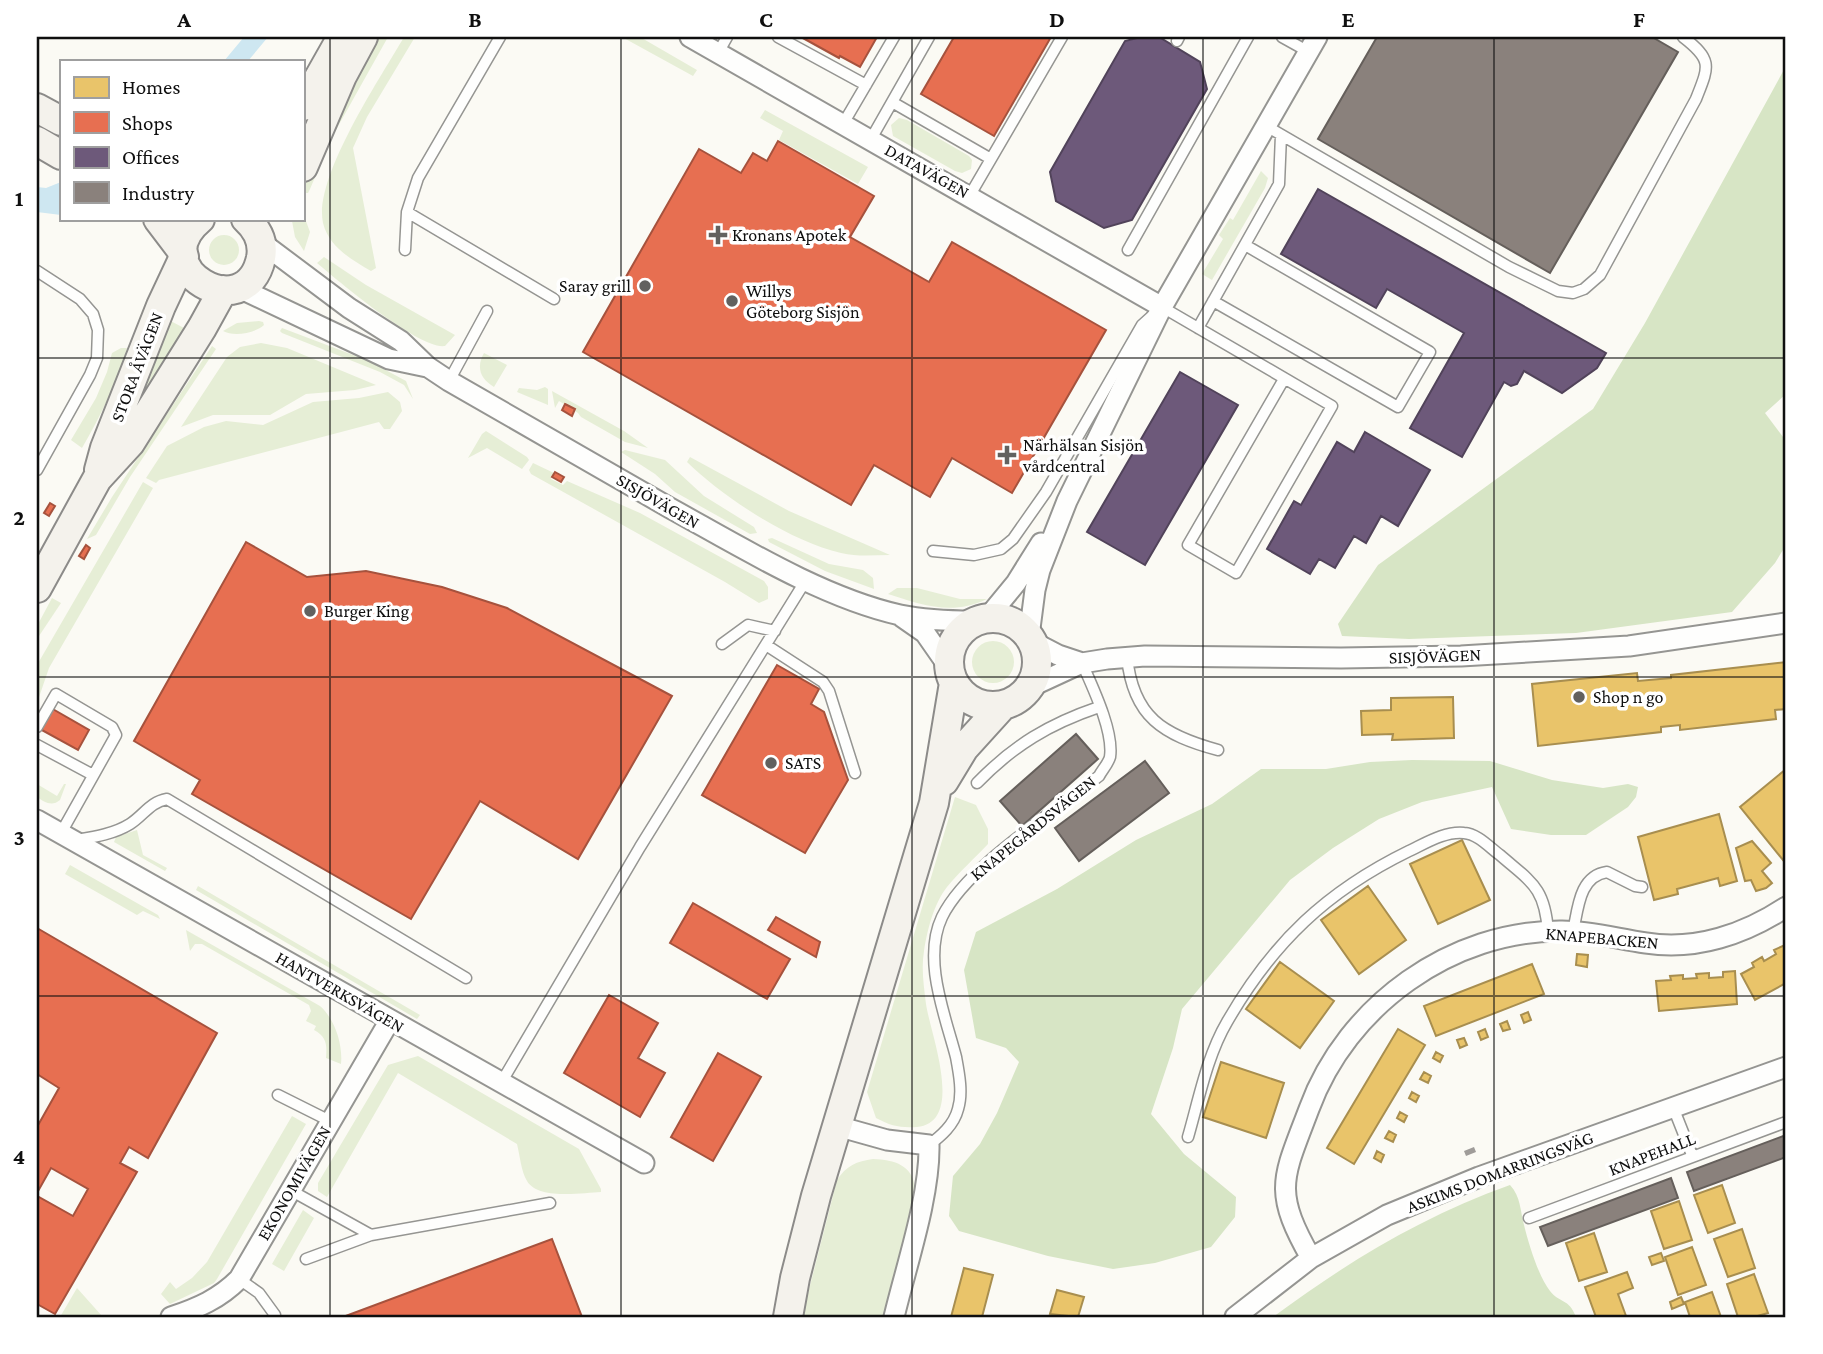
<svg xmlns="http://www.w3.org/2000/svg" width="1823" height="1354" font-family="'Crimson Pro',serif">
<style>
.green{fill:#e6eed6}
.forest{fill:#d7e5c5}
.water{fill:#cee7f1}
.homes{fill:#e9c46a;stroke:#a88e4f;stroke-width:2}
.shops{fill:#e76f51;stroke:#a6523d;stroke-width:2}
.offices{fill:#6d597a;stroke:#51435a;stroke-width:2}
.industry{fill:#8a817c;stroke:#655f5b;stroke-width:2}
.building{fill:#9f9c99}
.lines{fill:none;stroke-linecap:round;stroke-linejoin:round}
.lane-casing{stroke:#959592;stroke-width:13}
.street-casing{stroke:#959592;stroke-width:23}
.secondary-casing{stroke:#8c8b89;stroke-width:32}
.lane{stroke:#fefefd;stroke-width:10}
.street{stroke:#fefefd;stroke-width:19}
.secondary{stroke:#f4f2ec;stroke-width:28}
.grid{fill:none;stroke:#0f0f0f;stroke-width:2;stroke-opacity:0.55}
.poi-dot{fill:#62615f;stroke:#fff;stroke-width:2.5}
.labels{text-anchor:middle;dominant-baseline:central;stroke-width:7;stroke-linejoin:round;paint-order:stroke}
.street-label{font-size:18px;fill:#0f0f0f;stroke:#fff}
.poi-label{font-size:18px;fill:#0f0f0f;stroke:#fff;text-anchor:start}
.neatline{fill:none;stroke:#0f0f0f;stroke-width:2.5}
.grid-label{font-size:23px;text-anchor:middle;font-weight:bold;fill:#0f0f0f}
</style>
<rect width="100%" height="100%" fill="#fbfaf4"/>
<path class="green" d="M376,37h12l-56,100 -22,52 -2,4h-5v-8l11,-27z
M404,37h11l-48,80 -14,31 23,120 -5,3c-19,-11 -42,-24 -48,-48 -10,-45 58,-146 81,-186z
M622,37h18l57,33 -4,6z
M765,110l103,57 -10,17 -79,-44 4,-9 -23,-13z
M899,118l8,2 62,36 3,4 -1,9 -9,4 -7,-2 -62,-35 -2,-11z
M1261,171l7,7 -3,10 -53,92 -10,-6 21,-35 -4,-4 11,-17 3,2z
M303,213l7,19 -6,19 -9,-14 -3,-16 1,-2h10z
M209 250a15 15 0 1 1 30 0a15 15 0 1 1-30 0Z
M324,257l42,28 89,50 -10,11c-25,4 -107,-65 -128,-83z
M163,317l21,11 -49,83z
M259,321l4,1 1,3c-9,8 -30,12 -41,6l14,-8z
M282,328l87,33 37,20 7,18 -9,-14 -24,-13 -98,-39 -2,-2z
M261,343l26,5 89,37 -21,5 -49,4 -36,21h-57l-32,12 46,-70 13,-10z
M212,346l4,3 -86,128 -34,58 -9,4 25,-42z
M121,348h6c-10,35 -27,69 -45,100l-11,-8 25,-42 11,-26 5,-19z
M484,353l23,12 -13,22c-14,-8 -18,-20 -10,-34z
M545,387l3,2v16l-31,-13 2,-4 18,2z
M552,391l72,40 24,17 -23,-6 -44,-25 -3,-4 -19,-12 -4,7z
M388,392l12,10 2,9 -12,18h-6l-5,-7 -220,58 -3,3 -10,-5 21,-32 37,-19 22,-6 37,4 50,-23 46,-4z
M486,431l41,26 2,3 -7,9 -35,-21 -19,10 14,-24z
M625,450l40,10 39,36 50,31 3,6 -7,1 -75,-42 -20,-18 -34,-22z
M690,457l99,54 101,44c-16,0 -32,2 -49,-2 -51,-12 -117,-55 -154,-91z
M533,463l21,10 -3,6 12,6 4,-4 73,32 124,68 4,6v12l-9,4 -34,-21 -194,-108 -2,-4z
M143,482l10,6 -104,180 -12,35v-38z
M772,538l57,26 34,6 10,8 1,11 -49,-18 -56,-29 -1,-3z
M897,588h20l43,11h27c-35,17 -65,6 -99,-5z
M52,598l9,5 -24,36v-13z
M972 662a21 21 0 1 1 42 0a21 21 0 1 1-42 0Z
M37,784l20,12 7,-12h2l-6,16c-8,7 -16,2 -23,-3z
M955,797l21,8 12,24v15c-13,14 -29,28 -41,43 -13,16 -20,44 -23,64 -3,18 0,36 2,53 4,29 40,118 -9,123 -17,1 -26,-1 -41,-9l-9,-26z
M137,830l6,25 24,13 -2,3 -51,-29 2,-5z
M70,865l88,50 2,4 -17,-8 -6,4 -72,-41z
M198,886l222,129 -3,4 -221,-129z
M186,930l134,76c15,13 23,39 21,58l-15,-6c1,-13 1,-21 -12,-28l2,-4 -10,-5 5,-10 -2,-6 -107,-61h-7l-5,7z
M418,1056l161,93 22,40v3c-19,1 -63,8 -74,-11 -6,-10 -7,-25 -10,-37l-119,-71 -71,124 -9,-6v-8l70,-118z
M292,1116l14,8 -89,155 -3,4 -44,21 -9,-10 9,-12 6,7 16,-11 15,-16z
M873,1159c22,1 40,6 42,30l-30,128h-83l35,-137c9,-14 20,-19 36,-21z
M303,1210l11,8 -30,53 -12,-7z
M77,1288l25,28 1,1h-43z"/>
<path class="forest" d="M1786,66v328l-21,19 21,28v104l-11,18 -43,49 -156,21 -167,6 -67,-3 -4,-12 40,-59 215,-156 52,-86z
M1412,760l78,1 62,19 51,8 25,-4 10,3 -2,10 -8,10 -42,28h-35l-40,-6 -19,-42 -70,15 -43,17 -46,29 -43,32 -108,129 -9,39 -22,66 33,40 52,43 -1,20 -24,30 -56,16 -42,6 -65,-13 -89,-25 -10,-15 4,-40 27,-32 17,-31 22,-51 -13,-14 -30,-10 -12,-68 12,-38 81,-43 79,-49 76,-36 49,-35h65l44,-7z
M1510,1185c11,12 10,25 14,40 5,20 14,50 26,66 9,12 19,7 26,26h-303c76,-56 148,-100 237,-132z"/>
<path class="water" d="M244,37h24l-20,24h-24z
M61,182v33l-24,-3v-25l9,1z"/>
<path class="homes" d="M1786,662v47l-11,1 1,9 -96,11v-5l-19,2v5l-123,14 -6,-62 105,-11 1,8 33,-3v-3z
M1453,697l1,41 -62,2 1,-6 -31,1 -1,-24 30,-1v-12z
M1786,769v88l-3,3 -43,-53z
M1719,814l18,67 -17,5 -2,-8 -41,11 1,5 -24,6 -16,-63z
M1462,840l28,60 -52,24 -28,-60z
M1752,841l19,22 -9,8 10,12 -6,5 -10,3 -5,-11 -6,1 -9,-33z
M1368,886l38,54 -47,34 -38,-54z
M1785,945l1,38 -31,17 -14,-26 13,-7 -2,-4 10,-6 2,4 12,-7 -2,-4z
M1577,954l11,1 -1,12 -11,-2z
M1280,962l54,39 -34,47 -54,-39z
M1532,964l12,30 -108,42 -12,-30z
M1735,971l2,33 -78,7 -3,-30 15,-1 -1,-4 13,-1v4l14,-1 -1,-4 13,-1v5l14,-1v-5z
M1528,1012l3,8 -7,3 -3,-8z
M1507,1021l3,8 -7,2 -3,-7z
M1398,1029l27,16 -71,119 -27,-16z
M1485,1029l3,8 -7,3 -3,-8z
M1464,1038l3,7 -7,3 -3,-8z
M1436,1052l7,4 -3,6 -7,-4z
M1221,1062l63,21 -18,55 -63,-21z
M1424,1072l7,4 -3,7 -8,-4z
M1412,1092l7,4 -3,6 -7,-4z
M1400,1112l7,4 -3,6 -7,-4z
M1389,1131l7,4 -3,7 -8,-4z
M1377,1151l7,4 -3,7 -7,-4z
M1722,1185l13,38 -27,10 -14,-38z
M1679,1201l13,39 -28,9 -13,-38z
M1742,1229l13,39 -27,9 -14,-38z
M1594,1233l13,39 -28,9 -13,-38z
M1692,1247l14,38 -28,10 -13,-38z
M1661,1253l3,8 -12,4 -3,-8z
M964,1268l29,7 -11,42h-31z
M1627,1272l6,16 -15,6 8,22 -30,1 -11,-30z
M1754,1274l14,39 -14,4h-16l-11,-33z
M1057,1290l27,7 -6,20 -28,-3z
M1712,1292l9,25h-31l-5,-15z
M1681,1297l3,7 -12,5 -2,-7z"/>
<path class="shops" d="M801,37h76l-17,30 -20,-11 -1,2z
M954,37h97l-57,99 -73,-42z
M778,141l96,55 -24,41 79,45 23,-40 154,88 -94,163 -60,-35 -22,39 -56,-32 -23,40 -268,-153 116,-203 42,24 12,-20 14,8z
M565,404l10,5 -3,7 -10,-6z
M555,472l9,5 -3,5 -9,-5z
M50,503l5,3 -6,10 -5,-3z
M246,542l61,35 59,-6 76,16 65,21 165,88 -94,163 -98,-58 -69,118 -219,-125 8,-14 -66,-39z
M86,545l4,3 -6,11 -5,-3z
M777,665l42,24 -8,15 13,8 24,68 -43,73 -103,-58z
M51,708l38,22 -11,20 -38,-21z
M693,903l97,56 -23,40 -97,-56z
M776,917l44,25 -4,15 -48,-27z
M37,928l180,105 -69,125 -19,-11 -9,16 17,9 -82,142 -18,-10v-108l36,20 15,-27 -37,-21 -14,25v-66l22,-39 -22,-14z
M609,995l49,28 -20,35 27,15 -25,44 -76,-44z
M718,1053l43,24 -48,84 -42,-24z
M552,1239l30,78h-239z"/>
<path class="offices" d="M1141,37h18l41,25 7,27 -75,131 -28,8 -48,-27 -6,-29 75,-131z
M1318,189l288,164 -9,15 -35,25 -38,-22 -7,13 -6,2 -7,-4 -42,75 -52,-29 54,-95 -77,-44 -11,19 -95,-54z
M1180,372l58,33 -93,160 -58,-33z
M1365,432l65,38 -32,56 -17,-10 -15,27 -12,-7 -19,32 -16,-9 -9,15 -43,-25 27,-48 7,4 36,-63 17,10z"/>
<path class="industry" d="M1377,37h275l26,15 -128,221 -232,-134z
M1076,734l22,25 -76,67 -22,-25z
M1145,761l24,32 -90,68 -24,-33z
M1786,1135v22l-92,34 -7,-19z
M1671,1178l7,20 -130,48 -8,-19z"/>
<path class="building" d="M1474,1147l2,5 -10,4 -2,-5z"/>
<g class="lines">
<defs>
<path id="lane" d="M778,37l88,48
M1282,37l27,15
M1177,41l2,-4
M718,53l9,-16
M892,102l99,57
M843,124l51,-87
M1266,126l243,141 49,24 15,2 11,-4 16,-14 96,-176c13,-33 17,-39 -13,-62
M871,139l58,-102
M970,195l92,-158
M407,212l147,87
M405,250l2,-38 11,-34 82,-141
M1128,250l120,-213
M37,271l43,28 13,15 5,16 -1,28 -7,17 -53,95
M1213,301l185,106 32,-55 -185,-107
M1198,328l81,-144 2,-49
M449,381l38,-70
M933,551l41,4 27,-6 12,-10 33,-47 96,-167 20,-18 170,99 -96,167 -48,-28 96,-166
M722,644l26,-19 27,6
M766,645l57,37 6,9 26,82
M1127,657c6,60 36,78 91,93
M37,727l19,-33 56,33 4,8 -55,98
M37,745l56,30
M977,783c37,-38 72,-59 122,-76
M76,840c18,-3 38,-6 54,-16 14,-9 20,-22 37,-25l299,179
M1573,932c5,-23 6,-56 34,-60l28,14 7,1
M501,1083l139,-236 166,-267
M278,1095l52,26
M1673,1107l19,48
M1188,1137c11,-38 19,-81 39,-115 46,-80 100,-131 182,-171 17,-8 36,-20 55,-18 14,1 25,14 36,22 31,27 45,32 48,77
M929,1145c12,-9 25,-20 29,-36 5,-16 1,-36 -2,-52 -11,-42 -34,-98 -14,-140 25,-51 111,-104 157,-141 3,-6 9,-12 11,-19 4,-26 -18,-71 -28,-94
M290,1190l81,45
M1529,1218l257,-96
M306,1259l65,-24 179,-32
M239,1279l20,14 16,22"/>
<path id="street" d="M690,37l472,270 155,-270
M261,242l88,66 52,33 27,26 21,14c74,42 147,85 221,127 69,38 153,90 230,107 24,5 49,6 74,6
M237,287l152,72 38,8
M902,617l23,16 23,33
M988,617l28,-34 25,-40
M1029,636l6,-46 5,-20 27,-69 95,-194
M1033,642l25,13 24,8
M1028,688l54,-25 25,-4 38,-3 196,2 120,-2 168,-10 157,-23
M37,820l607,343
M837,1126l50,14 42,5c1,52 -23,121 -35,172
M1311,1258c-39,-68 -28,-80 -2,-149 38,-104 143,-179 253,-178 28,0 56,8 84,12 50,8 99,-9 140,-36
M171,1317c27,-9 48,-18 68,-38l151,-259
M1235,1317l76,-59 76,-43 92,-38 307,-110"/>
<path id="secondary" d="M303,106l39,-69
M37,108l24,13
M37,141l24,14
M303,167l39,-91 21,-39
M158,219l25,33
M200,219c-59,49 46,110 61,39 3,-16 -4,-29 -15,-39
M99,470l6,-22 56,-142 23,-49
M37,588l60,-109 33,-36 72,-115 21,-38
M949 662a44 44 0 1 1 88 0a44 44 0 1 1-88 0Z
M944,781l20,-33 39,-43
M788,1317l7,-39 21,-82 118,-393 20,-120"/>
</defs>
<use href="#lane" class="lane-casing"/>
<use href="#street" class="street-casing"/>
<use href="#secondary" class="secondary-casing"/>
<use href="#lane" class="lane"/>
<use href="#street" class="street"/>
<use href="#secondary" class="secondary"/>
</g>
<path class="grid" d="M330,37v1280M621,37v1280M912,37v1280M1203,37v1280M1494,37v1280M37,358h1749M37,677h1749M37,996h1749"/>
<g class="poi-dot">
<path d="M714.5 224.5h7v7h7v7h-7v7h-7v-7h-7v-7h7z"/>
<circle cx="645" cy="286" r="7"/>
<circle cx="732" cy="301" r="7"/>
<path d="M1003.5 444.5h7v7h7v7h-7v7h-7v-7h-7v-7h7z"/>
<circle cx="310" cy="611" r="7"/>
<circle cx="1579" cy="697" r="7"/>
<circle cx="771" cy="763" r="7"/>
</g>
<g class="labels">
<g class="street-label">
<text transform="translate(927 171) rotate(29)">DATAVÄGEN</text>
<text transform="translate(137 367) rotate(-69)">STORA ÅVÄGEN</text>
<text transform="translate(658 501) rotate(30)">SISJÖVÄGEN</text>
<text transform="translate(1435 656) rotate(-2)">SISJÖVÄGEN</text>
<text transform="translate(1033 828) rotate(-39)">KNAPEGÅRDSVÄGEN</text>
<text transform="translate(1602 938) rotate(5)">KNAPEBACKEN</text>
<text transform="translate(340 992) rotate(30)">HANTVERKSVÄGEN</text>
<text transform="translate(1652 1154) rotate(-21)">KNAPEHALL</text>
<text transform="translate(1500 1172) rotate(-21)">ASKIMS DOMARRINGSVÄG</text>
<text transform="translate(294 1183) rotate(-60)">EKONOMIVÄGEN</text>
</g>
<g class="poi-label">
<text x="732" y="235">Kronans Apotek</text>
<text x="631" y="286" text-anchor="end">Saray grill</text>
<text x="746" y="291">Willys<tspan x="746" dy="21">Göteborg Sisjön</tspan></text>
<text x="1023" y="445">Närhälsan Sisjön<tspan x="1023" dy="21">vårdcentral</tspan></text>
<text x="324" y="611">Burger King</text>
<text x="1593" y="697">Shop n go</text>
<text x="785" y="763">SATS</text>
</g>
</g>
<rect width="1823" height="1354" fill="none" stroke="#ffffff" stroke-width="77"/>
<rect x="60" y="60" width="245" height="161" fill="#ffffff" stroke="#9f9f9f" stroke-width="2"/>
<rect x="74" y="77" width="35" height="21" fill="#e9c46a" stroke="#9f9f9f" stroke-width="2"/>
<text x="122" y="94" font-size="21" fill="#0f0f0f">Homes</text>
<rect x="74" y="112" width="35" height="21" fill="#e76f51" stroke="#9f9f9f" stroke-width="2"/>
<text x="122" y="130" font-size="21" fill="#0f0f0f">Shops</text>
<rect x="74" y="147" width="35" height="21" fill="#6d597a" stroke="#9f9f9f" stroke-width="2"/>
<text x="122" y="164" font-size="21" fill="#0f0f0f">Offices</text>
<rect x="74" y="182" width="35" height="21" fill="#8a817c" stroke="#9f9f9f" stroke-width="2"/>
<text x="122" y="200" font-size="21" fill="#0f0f0f">Industry</text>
<rect x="38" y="38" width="1746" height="1278" class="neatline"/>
<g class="grid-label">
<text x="184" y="27">A</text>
<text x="475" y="27">B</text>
<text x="766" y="27">C</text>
<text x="1057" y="27">D</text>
<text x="1348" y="27">E</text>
<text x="1639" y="27">F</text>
<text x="19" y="206">1</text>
<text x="19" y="525">2</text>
<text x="19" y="845">3</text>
<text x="19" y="1164">4</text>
</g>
</svg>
